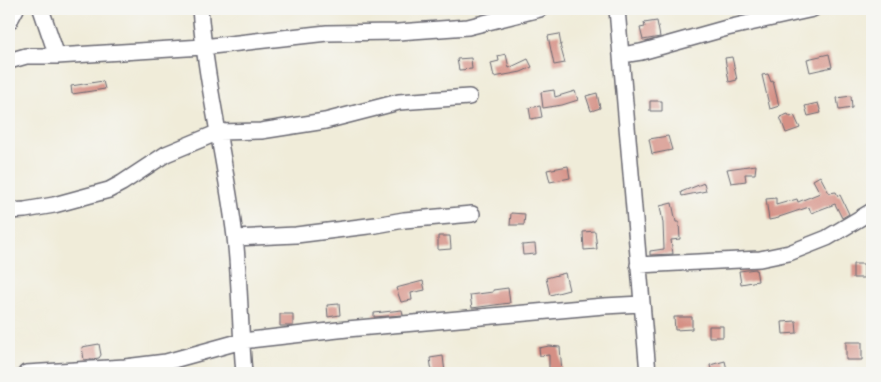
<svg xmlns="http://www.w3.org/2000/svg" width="881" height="382" font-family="'Comic Neue',sans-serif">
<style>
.building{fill:#d59085}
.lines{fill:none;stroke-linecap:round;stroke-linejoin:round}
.minor-casing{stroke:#6a6972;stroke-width:18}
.minor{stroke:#fff;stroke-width:15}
</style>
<rect width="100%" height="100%" fill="#f6f6f2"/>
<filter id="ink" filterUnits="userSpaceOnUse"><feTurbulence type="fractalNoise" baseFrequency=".02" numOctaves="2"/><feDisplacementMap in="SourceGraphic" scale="10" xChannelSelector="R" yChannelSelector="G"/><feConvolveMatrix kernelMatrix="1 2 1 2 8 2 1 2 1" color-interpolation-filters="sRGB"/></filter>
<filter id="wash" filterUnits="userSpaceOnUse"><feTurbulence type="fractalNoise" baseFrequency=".0096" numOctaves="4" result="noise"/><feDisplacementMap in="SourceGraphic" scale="20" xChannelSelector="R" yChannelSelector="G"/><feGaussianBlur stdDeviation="1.12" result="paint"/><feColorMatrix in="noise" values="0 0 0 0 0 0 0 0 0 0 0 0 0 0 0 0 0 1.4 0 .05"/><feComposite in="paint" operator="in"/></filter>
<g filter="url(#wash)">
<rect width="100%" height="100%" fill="#f0ecd9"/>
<g id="blocks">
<path class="building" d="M657,21l3,16 -17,3 -3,-12 5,-1 -1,-4z
M559,34l2,11h-1l5,18 -11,2 -6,-29z
M506,54l3,14 19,-9 4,8 -11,5 -27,5 -3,-14 8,-2 -1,-5z
M829,54l3,13 -22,5 -3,-13z
M732,57l5,23 -8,2 -4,-24z
M471,58l1,11 -13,1 -2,-11z
M768,74l3,8 2,-1 6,25 -9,3 -8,-34z
M103,81l2,8 -33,5 -1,-8z
M554,90l1,7 20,-6 3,9 -16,5 -19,3 -2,-16z
M597,93l3,15 -9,3 -5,-15z
M851,96l1,12 -13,2 -2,-12z
M650,101h12v10h-12z
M818,103l3,10 -13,3 -3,-10z
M540,106l2,11 -11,2 -2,-11z
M788,114l2,3 4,-2 6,13 -14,5 -6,-16z
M668,136l4,14 -20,4 -3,-15z
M756,165l-1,9h-10l1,7 -15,2 -4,-14z
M568,166l2,12 -20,4 -3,-12z
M820,176l9,17 7,-1 2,4 2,-1 9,19 -7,4 -7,-14 -24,9 -2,-6 -30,10v1l-10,2 -3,-21 10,-1v7l21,-6 1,3 22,-9 -7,-13z
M704,183l2,8 -24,5 -1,-4z
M672,203l4,19h3l1,17 -9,1 2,14 -23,1v-4l14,-2 -1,-26 -3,-17z
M511,213l14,1 -1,11h-14z
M595,231l2,18 -13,1 -1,-18z
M438,236h12l1,13 -13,1z
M535,244l1,10 -13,1 -1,-10z
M853,264h11v14h-11z
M756,269l2,12 -17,3 -2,-13z
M565,273l4,17 -19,5 -4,-17z
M423,281l2,9 -14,3 1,7 -11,2 -5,-14z
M508,288l2,15 -38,5 -2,-13 23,-3v-2z
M339,304l1,11 -12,2 -1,-12z
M402,310l1,5 -29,2v-4z
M280,314h13v12h-13z
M674,317h18v12l-17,1z
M796,321l1,12 -14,1 -1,-12z
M709,326h14v11h-14z
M846,342h16v18h-16z
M99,344l2,11 -2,3 -15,2 -2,-13z
M549,346l11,1 2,25h-13v-17l-9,1 -1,-8z
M443,356l2,17h-13l-2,-15z
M725,361l2,9 -15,3 -2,-8z"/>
</g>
</g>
<g filter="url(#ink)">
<use href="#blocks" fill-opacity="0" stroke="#6a6972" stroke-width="1"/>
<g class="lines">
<defs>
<path id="minor" d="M41,9l16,47
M200,9c6,76 26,152 35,228 5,45 5,91 9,136
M617,9l31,364
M9,22l7,-13
M622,55l19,-3 86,-24 86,-19
M9,61l17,-5h31l146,-9 124,-14 71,-1 70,-5 72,-18
M9,211l16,-1 29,-5 55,-15 13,-7 44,-29 53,-22 42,-1 64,-10 74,-19 70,-5
M235,238l61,-3 80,-10 28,-5 68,-6
M638,265l122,-6 29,-6 38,-15 45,-27
M26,373l99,-6 41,-5 76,-21 105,-12 257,-23 37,-2"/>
</defs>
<use href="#minor" class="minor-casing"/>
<use href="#minor" class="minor"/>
</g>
</g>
<rect width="881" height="382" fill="none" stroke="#f6f6f2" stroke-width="30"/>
</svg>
